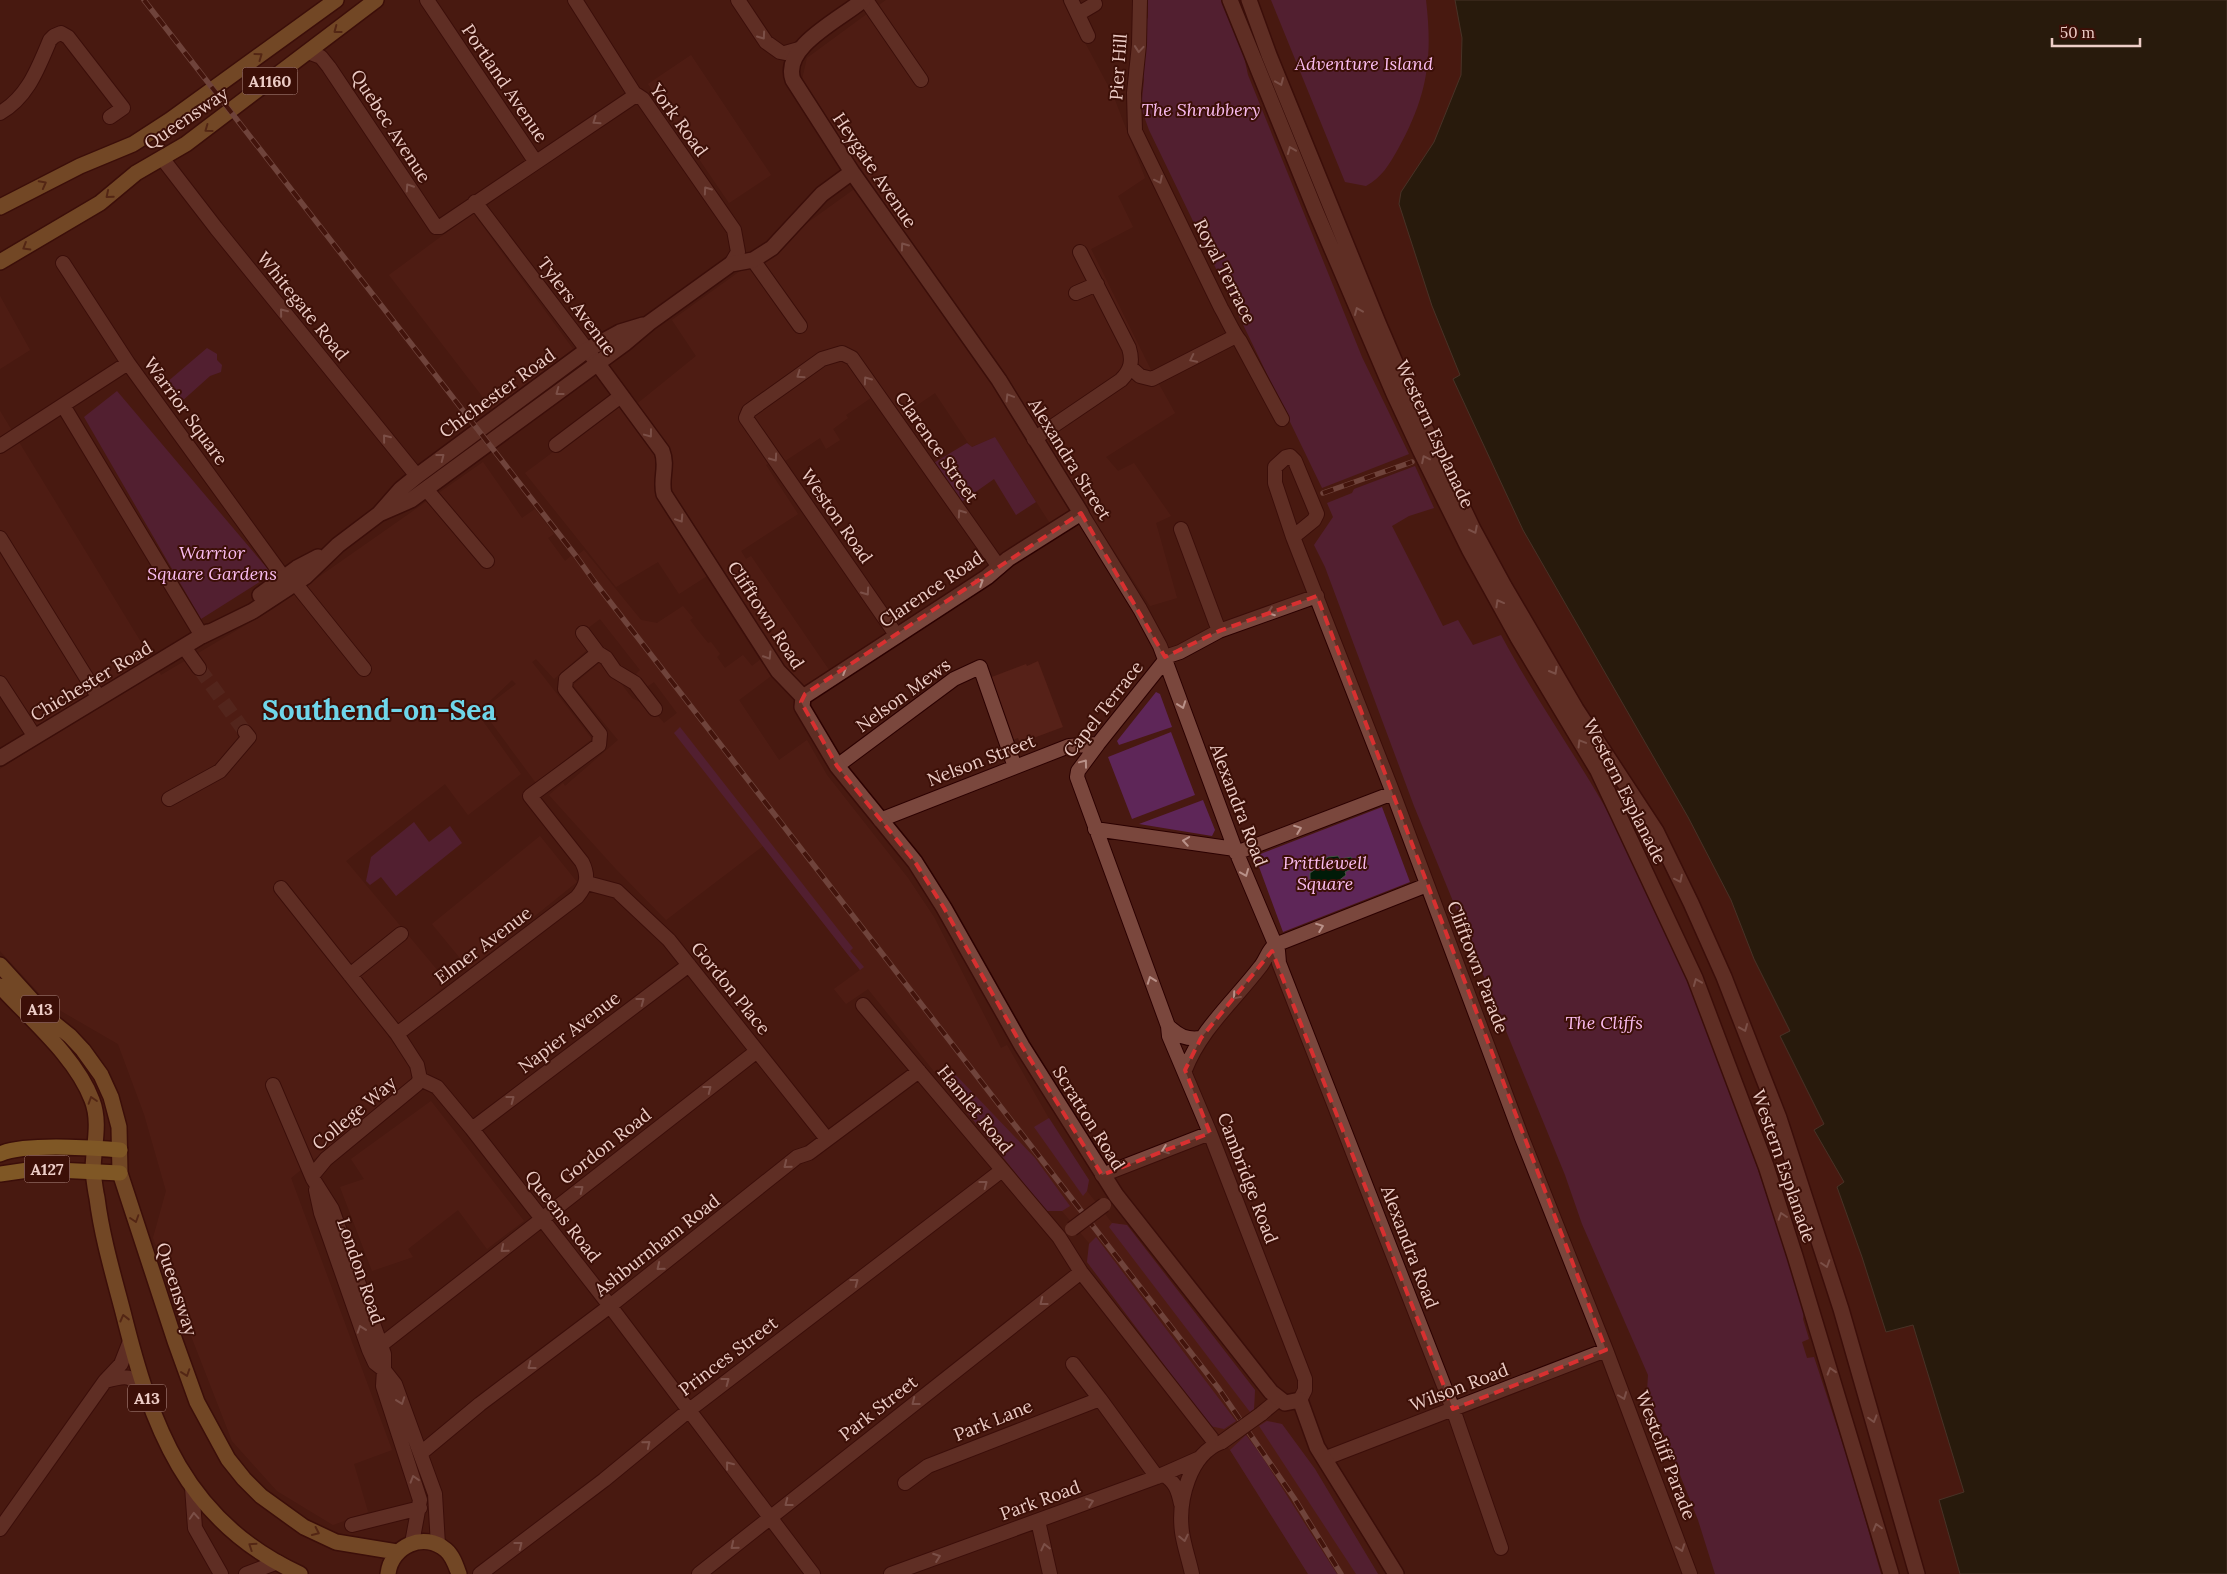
<svg xmlns="http://www.w3.org/2000/svg" width="2227" height="1574" font-family="Lora,serif">
<style>
.built{fill:#562118}
.green{fill:#5e2658}
.water{fill:#001b08;stroke:#475041}
.lines{fill:none;stroke-linecap:round;stroke-linejoin:round}
.street-tunnel{stroke:#61342c;stroke-width:14;stroke-dasharray:14 7;stroke-linecap:butt}
.street-casing{stroke:#2b0100;stroke-width:16}
.secondary-casing{stroke:#2b0100;stroke-width:18}
.primary-casing{stroke:#2b0100;stroke-width:18}
.highway-casing{stroke:#2b0100;stroke-width:18}
.street{stroke:#7a473d;stroke-width:14}
.secondary{stroke:#7a473d;stroke-width:15}
.primary{stroke:#a57e3e;stroke-width:15}
.highway{stroke:#c1a33f;stroke-width:15}
.rail-casing{stroke:#9e766f;stroke-width:5.5}
.rail{stroke:#3c0f07;stroke-width:4;stroke-dasharray:11;stroke-linecap:butt}
.street-bridge-casing{stroke:#2b0100;stroke-width:16;stroke-linecap:butt}
.street-bridge{stroke:#7a473d;stroke-width:14}
.oneway{stroke:#61361a}
.oneway2{stroke:#b99189}
.marked{fill:none;stroke:#d73030;stroke-width:4;stroke-dasharray:10 6;stroke-linejoin:round}
.labels{text-anchor:middle;dominant-baseline:central;stroke-width:4;stroke-linejoin:round;paint-order:stroke}
.shield{fill:#3c0f07;stroke:#b8948d;stroke-width:1}
.shield-label{font-size:16px;font-weight:bold;fill:#edcdc7}
.park-label{font-size:18px;font-style:italic;fill:#fabcf0;stroke:#3c0f07}
.street-label{font-size:18px;fill:#edcdc7;stroke:#3c0f07}
.town-label{font-size:28px;font-weight:bold;fill:#6fd6ea;stroke:#3c0f07}
</style>
<rect width="100%" height="100%" fill="#481911"/>
<path class="built" d="M886,0h176l51,95 32,83 -27,18 15,31 -42,22 60,121 24,43 -69,44 12,14 16,-8 37,53 -15,7 21,75 -27,8 -65,-100 -34,19 -56,-88 -24,10 -36,-54 -34,23 -20,-25 -35,24 2,3 -15,11 7,11 -14,9 -6,-11 -35,23 -4,-6 -15,10 32,49 -57,37 5,8 5,-3 78,114 -31,19 -77,-122 -42,27 -21,-32 -42,25 -91,-114 106,-79 7,9 58,-47 -24,-36 195,-140 -65,-100 5,-22z
M691,55l80,120 -42,28 -81,-119z
M473,213l100,136 -81,60 -103,-134z
M0,296l30,54 -30,19z
M0,411l161,264 112,-66 210,-147 39,56 13,-9 19,25 -6,4 17,23 6,-5 3,2 10,-8 57,70 16,3 26,-17 10,12 -3,2 6,8 12,15 3,-1 9,12 -3,3 8,11 18,-13 9,11 9,-7 10,17 -32,24 40,60 28,-20 20,35 81,103 26,39 67,131 6,-3 45,79 37,56 -2,11 25,32 15,2 128,165 -1,20 13,11 15,3 33,45 63,105h-70l-78,-124 -20,-24 -123,-164 2,-19 -27,-32h-16l-178,-222 -22,15 -12,-15 26,-19 -97,-124 -97,74 -51,-52 -66,-73 14,-12 2,3 53,-46 -45,-55 30,-25 29,38 19,10 13,15 13,-10 -23,-31 -9,6 -9,-14 4,-4 -40,-51 -12,9 9,13 -43,38 -18,-20 -4,3 60,77 -56,44 -54,-73 34,-26 -4,-4 -35,33 44,61 -53,41 -23,-31 -99,77 102,122 -60,53 29,39 -126,103 101,272 -38,14 14,48 -35,13 -56,-34 -45,-50 -79,-203 13,-47 -22,-77 -26,-70 -69,-40 -49,-53v-182l41,-26 -41,-64z
M1038,661l25,66 -43,16 -2,-5 -5,2 -24,-62 37,-14 1,2z
M540,836l37,46 -108,87 -37,-45z
M431,1101l93,120 -37,28 -29,-39 -50,39 5,8 -41,14 -32,-84 24,-8 -13,-20z"/>
<path class="green" d="M1148,0h73l22,52 5,23 114,282 47,97 -87,34 -173,-358 -8,-22 3,-28 -4,-18 4,-37 4,-8z
M1271,0h155c7,59 1,97 -28,149 -9,16 -16,28 -32,37l-21,-4z
M207,348l10,6v6l5,5 -1,7 -11,4 -29,26 -15,-19z
M117,391l155,183 -71,45 -117,-202z
M995,437l41,65 -20,13 -22,-36 -34,24 -28,-39 35,-21 5,4z
M1415,466l19,42 -25,8 -17,10 51,100 15,-6 15,25 28,-10c39,73 90,140 127,215 73,148 127,304 176,461l-1,8 6,20 -7,3 5,16 7,-1 33,100 34,117h-166l-17,-54 -51,-128 1,-17 -66,-151 -17,-49 -151,-369 -89,-239 -11,-22 19,-28 -6,-14 25,-10 2,-4z
M1156,692l4,2 12,33 -53,18 -2,-4z
M680,727l157,201 16,20 -3,3 14,16 -4,3 -186,-237z
M1171,732l24,63 -63,24 -24,-62z
M1203,800l12,30 -3,6 -73,-12z
M1382,807l28,75 -127,50 -28,-76z
M414,822l15,20 21,-16 12,17 -66,53 -15,-19 -11,8 -4,-4 5,-24z
M953,1072l82,86 35,48 -8,5h-16l-105,-131z
M1049,1118l40,62 -2,11 -4,5 -49,-69z
M1112,1223l15,2 128,165 -1,19 -4,3 -141,-185z
M1096,1237l140,184 -12,8 -14,-3 -123,-164 2,-18z
M1267,1421l15,3 33,45 63,105h-22l-97,-148z
M1246,1435l15,20 76,119h-29l-78,-124z"/>
<path class="water" d="M1455,0h772v1574h-267l-21,-74 25,-8 -51,-167 -27,7 -24,-75 -25,-70 7,-5 -30,-52 10,-6 -44,-88 10,-5 -36,-72 -23,-59 -43,-83 -165,-287 -70,-151 7,-4 -28,-69 -33,-102 2,-12 33,-50 27,-67 1,-37z
M1338,856l2,3 11,-2 4,6 -2,5 -8,4 1,3 -9,7 -10,1 -2,-3 -8,3 -7,-4v-6l10,-7 -1,-3 9,-6z"/>
<g class="lines">
<path class="street-tunnel" d="M199,668l46,64"/>
<defs>
<path id="street" d="M427,0l108,161
M575,0l59,93 9,6 91,131 4,22 -7,12
M738,0l28,42 14,10 5,1 14,-4
M866,0l55,80
M1071,0l17,36
M1140,0l-1,45 -5,48 1,38 86,177c6,10 12,25 19,33l42,78
M1078,14l17,-10
M308,52l13,5 8,10 107,160h4l193,-130 1,-4
M0,113c28,-16 38,-45 50,-73l4,-4 7,-3 7,4 55,71 -13,9
M162,158l54,70 201,248
M475,202l119,157
M753,260l47,66
M63,263l65,100 156,215
M1076,293l21,-9
M1130,367l10,9 12,3 84,-43
M64,407l138,229
M1034,439l87,-59c10,-10 12,-19 8,-32l-49,-96
M556,445l65,-49
M0,446l128,-83
M426,489l61,72
M1081,513l59,96 20,37 75,203 43,102 1,12 174,446 48,139
M1181,529l38,102
M1293,537l21,-17 3,-6 -22,-53 -5,-5 -4,1 -11,10v16l18,54 100,256 129,345 84,212 84,224
M0,538l99,160
M295,583l69,86
M583,633l15,20 8,5 9,13 20,12 20,26
M897,636l-151,-218 3,-7 73,-52 20,-6 10,5 147,209
M184,647l15,21
M1165,657l15,-5 39,-21 98,-35
M1166,659l-68,85 -20,27 -1,6 91,249 1,10 41,97 95,246v11l-5,10
M0,683l35,54
M837,766l117,-87 26,-12 35,100
M169,799l51,-28 29,-34 -4,-5
M880,820l189,-74 29,-2
M1095,829l140,20
M1236,853l157,-60
M587,883l30,8 52,49 158,199
M281,888l116,146 20,31 3,14
M350,975l51,-41
M863,1005l196,232 22,35 135,172
M1168,1026c11,10 18,14 33,12
M397,1034l180,-137c10,-12 12,-21 5,-35l-52,-66 69,-51 1,-11 -35,-45 1,-10 32,-26
M1185,1070c16,-41 49,-69 75,-103 6,-7 8,-17 15,-22l152,-60
M420,1079l17,8 35,42 138,177 203,268
M273,1085l40,94 19,30 52,145v16l11,14 40,110 3,51
M472,1129l217,-164
M1102,1175l108,-42
M312,1176l14,-17 91,-75 3,-5
M316,1190l5,23 48,137 6,13 9,7 -1,16 37,114 -8,43
M130,1341l-9,23 -16,17c22,-6 26,-7 41,12
M381,1345l376,-294
M1073,1364l27,35
M1261,1414l18,-15
M421,1453l59,-49 130,-98 187,-149 12,-4 110,-82
M1326,1458l280,-108
M1163,1474c12,8 15,15 18,30
M905,1483l23,-17 172,-67 57,78
M192,1487l3,41 26,46
M1038,1521l12,53
M352,1525l68,-17
M0,1529l105,-148
M246,1574l32,-12
M480,1574l124,-94 84,-69 313,-240
M699,1574l382,-302
M891,1574l266,-97 43,-19
M1192,1574c-3,-14 -8,-28 -10,-42 -4,-31 7,-78 40,-90"/>
<path id="secondary" d="M1230,0l86,212 78,182 27,58 49,99 48,87 80,133 97,207 71,188 29,90 96,318
M1249,0l20,55 110,270 28,65 66,139 31,57 72,123 80,122 35,72 33,74 55,141 62,191 76,265
M598,364l64,87c6,15 -2,28 2,43l114,177 25,26
M379,514l32,-14 213,-156 25,-21 82,-59 22,-4 19,-12 50,-54 30,-22
M260,595l37,-27 21,-11
M202,636l51,-25 52,-34 33,-32 41,-31 22,-25 16,-13 170,-126 33,-18 23,-7
M803,697l-1,10 35,59 78,96 29,46 78,138 94,149 155,197 14,11 15,-3 17,47 79,127
M803,697l184,-120 21,-18 73,-46 -82,-133 -147,-208 -59,-92c-12,-33 48,-61 70,-80
M0,758l208,-126"/>
<path id="primary" d="M0,207l80,-41 53,-22 37,-24 166,-120
M0,262l100,-59 36,-30 50,-29 190,-144
M0,965l50,55 20,16 13,14 18,25 10,22 8,30 1,46 55,168 22,61 31,57 16,20 17,17 43,31 32,15 61,10
M0,986c31,34 76,71 92,114 9,23 1,48 1,71 1,9 2,18 4,27 5,39 16,76 26,114 28,113 62,210 177,262
M388,1574c3,-28 36,-43 58,-24 7,6 10,16 13,24"/>
<path id="highway" d="M0,1154c25,-11 91,-6 120,-4
M0,1174l35,-5 85,4"/>
</defs>
<use href="#street" class="street-casing"/>
<use href="#secondary" class="secondary-casing"/>
<use href="#primary" class="primary-casing"/>
<use href="#highway" class="highway-casing"/>
<use href="#street" class="street"/>
<use href="#secondary" class="secondary"/>
<use href="#primary" class="primary"/>
<use href="#highway" class="highway"/>
<defs>
<path id="rail" d="M144,0l432,556 18,25 625,808 75,109 47,76
M1323,493l89,-31"/>
</defs>
<use href="#rail" class="rail-casing"/>
<use href="#rail" class="rail"/>
<defs>
<path id="street-bridge" d="M1072,1229l32,-24
M1222,1442l39,-28"/>
</defs>
<use href="#street-bridge" class="street-bridge-casing"/>
<use href="#street-bridge" class="street-bridge"/>
</g>
<defs><path id="oneway-chevron" d="M-2-3.5L2.5 0L-2 3.5" fill="none" stroke-width="1.6" stroke-linecap="round" stroke-linejoin="round" transform="scale(1.25)"/></defs>
<g class="oneway">
<use href="#oneway-chevron" transform="translate(337 30) rotate(143)"/>
<use href="#oneway-chevron" transform="translate(259 56) rotate(-36)"/>
<use href="#oneway-chevron" transform="translate(208 129) rotate(144)"/>
<use href="#oneway-chevron" transform="translate(43 184) rotate(-28)"/>
<use href="#oneway-chevron" transform="translate(109 195) rotate(140)"/>
<use href="#oneway-chevron" transform="translate(26 247) rotate(149)"/>
<use href="#oneway-chevron" transform="translate(92 1100) rotate(-108)"/>
<use href="#oneway-chevron" transform="translate(135 1219) rotate(72)"/>
<use href="#oneway-chevron" transform="translate(124 1318) rotate(-104)"/>
<use href="#oneway-chevron" transform="translate(186 1373) rotate(71)"/>
<use href="#oneway-chevron" transform="translate(316 1532) rotate(25)"/>
<use href="#oneway-chevron" transform="translate(252 1546) rotate(-146)"/>
</g>
<g class="oneway2">
<use href="#oneway-chevron" transform="translate(762 36) rotate(55)"/>
<use href="#oneway-chevron" transform="translate(1139 49) rotate(95)"/>
<use href="#oneway-chevron" transform="translate(1280 82) rotate(67)"/>
<use href="#oneway-chevron" transform="translate(596 121) rotate(146)"/>
<use href="#oneway-chevron" transform="translate(1291 150) rotate(-112)"/>
<use href="#oneway-chevron" transform="translate(1159 180) rotate(64)"/>
<use href="#oneway-chevron" transform="translate(409 187) rotate(-123)"/>
<use href="#oneway-chevron" transform="translate(707 190) rotate(-125)"/>
<use href="#oneway-chevron" transform="translate(904 246) rotate(-125)"/>
<use href="#oneway-chevron" transform="translate(1358 311) rotate(-113)"/>
<use href="#oneway-chevron" transform="translate(283 312) rotate(-129)"/>
<use href="#oneway-chevron" transform="translate(1193 359) rotate(154)"/>
<use href="#oneway-chevron" transform="translate(800 375) rotate(145)"/>
<use href="#oneway-chevron" transform="translate(867 380) rotate(-125)"/>
<use href="#oneway-chevron" transform="translate(559 392) rotate(143)"/>
<use href="#oneway-chevron" transform="translate(1009 397) rotate(-121)"/>
<use href="#oneway-chevron" transform="translate(649 434) rotate(53)"/>
<use href="#oneway-chevron" transform="translate(386 438) rotate(-129)"/>
<use href="#oneway-chevron" transform="translate(441 457) rotate(-38)"/>
<use href="#oneway-chevron" transform="translate(774 458) rotate(55)"/>
<use href="#oneway-chevron" transform="translate(1425 459) rotate(-116)"/>
<use href="#oneway-chevron" transform="translate(961 513) rotate(-125)"/>
<use href="#oneway-chevron" transform="translate(680 519) rotate(57)"/>
<use href="#oneway-chevron" transform="translate(1474 530) rotate(63)"/>
<use href="#oneway-chevron" transform="translate(980 582) rotate(-33)"/>
<use href="#oneway-chevron" transform="translate(866 592) rotate(55)"/>
<use href="#oneway-chevron" transform="translate(1499 603) rotate(-119)"/>
<use href="#oneway-chevron" transform="translate(1271 612) rotate(160)"/>
<use href="#oneway-chevron" transform="translate(768 656) rotate(58)"/>
<use href="#oneway-chevron" transform="translate(843 670) rotate(-32)"/>
<use href="#oneway-chevron" transform="translate(1554 671) rotate(60)"/>
<use href="#oneway-chevron" transform="translate(1182 705) rotate(70)"/>
<use href="#oneway-chevron" transform="translate(1581 743) rotate(-121)"/>
<use href="#oneway-chevron" transform="translate(1084 763) rotate(-53)"/>
<use href="#oneway-chevron" transform="translate(1298 829) rotate(-21)"/>
<use href="#oneway-chevron" transform="translate(1186 841) rotate(-171)"/>
<use href="#oneway-chevron" transform="translate(1245 873) rotate(68)"/>
<use href="#oneway-chevron" transform="translate(1679 879) rotate(64)"/>
<use href="#oneway-chevron" transform="translate(1320 927) rotate(-21)"/>
<use href="#oneway-chevron" transform="translate(1151 980) rotate(-110)"/>
<use href="#oneway-chevron" transform="translate(1697 982) rotate(-112)"/>
<use href="#oneway-chevron" transform="translate(1236 996) rotate(130)"/>
<use href="#oneway-chevron" transform="translate(641 1001) rotate(-37)"/>
<use href="#oneway-chevron" transform="translate(1744 1028) rotate(68)"/>
<use href="#oneway-chevron" transform="translate(708 1089) rotate(-38)"/>
<use href="#oneway-chevron" transform="translate(511 1099) rotate(-37)"/>
<use href="#oneway-chevron" transform="translate(1165 1150) rotate(159)"/>
<use href="#oneway-chevron" transform="translate(787 1165) rotate(141)"/>
<use href="#oneway-chevron" transform="translate(984 1184) rotate(-37)"/>
<use href="#oneway-chevron" transform="translate(580 1189) rotate(-38)"/>
<use href="#oneway-chevron" transform="translate(1782 1216) rotate(-108)"/>
<use href="#oneway-chevron" transform="translate(504 1249) rotate(141)"/>
<use href="#oneway-chevron" transform="translate(1826 1264) rotate(72)"/>
<use href="#oneway-chevron" transform="translate(660 1267) rotate(141)"/>
<use href="#oneway-chevron" transform="translate(855 1282) rotate(-37)"/>
<use href="#oneway-chevron" transform="translate(1043 1302) rotate(142)"/>
<use href="#oneway-chevron" transform="translate(361 1329) rotate(-109)"/>
<use href="#oneway-chevron" transform="translate(531 1366) rotate(143)"/>
<use href="#oneway-chevron" transform="translate(1831 1371) rotate(-107)"/>
<use href="#oneway-chevron" transform="translate(726 1381) rotate(-37)"/>
<use href="#oneway-chevron" transform="translate(1623 1396) rotate(69)"/>
<use href="#oneway-chevron" transform="translate(401 1401) rotate(70)"/>
<use href="#oneway-chevron" transform="translate(915 1402) rotate(142)"/>
<use href="#oneway-chevron" transform="translate(1873 1419) rotate(74)"/>
<use href="#oneway-chevron" transform="translate(647 1444) rotate(-39)"/>
<use href="#oneway-chevron" transform="translate(729 1465) rotate(-128)"/>
<use href="#oneway-chevron" transform="translate(414 1479) rotate(-107)"/>
<use href="#oneway-chevron" transform="translate(1090 1502) rotate(-20)"/>
<use href="#oneway-chevron" transform="translate(788 1503) rotate(142)"/>
<use href="#oneway-chevron" transform="translate(194 1516) rotate(-94)"/>
<use href="#oneway-chevron" transform="translate(1877 1527) rotate(-106)"/>
<use href="#oneway-chevron" transform="translate(1184 1538) rotate(78)"/>
<use href="#oneway-chevron" transform="translate(519 1545) rotate(-38)"/>
<use href="#oneway-chevron" transform="translate(734 1546) rotate(141)"/>
<use href="#oneway-chevron" transform="translate(1045 1547) rotate(-103)"/>
<use href="#oneway-chevron" transform="translate(1681 1548) rotate(70)"/>
<use href="#oneway-chevron" transform="translate(937 1557) rotate(-20)"/>
</g>
<path d="M0 0H2227V1574H0ZM1081,513l84,144 54,-26 98,-35 289,754 -153,59 -181,-458 -71,87 -16,32 25,63 -108,42 -80,-129 -78,-138 -29,-46 -78,-96 -36,-64 4,-8z" fill="#481911" fill-opacity=".55" fill-rule="evenodd"/>
<path class="marked" d="M1081,513l84,144 54,-26 98,-35 289,754 -153,59 -181,-458 -71,87 -16,32 25,63 -108,42 -80,-129 -78,-138 -29,-46 -78,-96 -36,-64 4,-8z"/>
<g class="labels">
<g class="shield">
<rect x="242.5" y="67.5" width="55" height="27" rx="4"/>
<rect x="21" y="995.5" width="38" height="27" rx="4"/>
<rect x="24.5" y="1155.5" width="45" height="27" rx="4"/>
<rect x="128" y="1384.5" width="38" height="27" rx="4"/>
</g>
<g class="shield-label">
<text x="270" y="81">A1160</text>
<text x="40" y="1009">A13</text>
<text x="47" y="1169">A127</text>
<text x="147" y="1398">A13</text>
</g>
<g class="park-label">
<text x="1364" y="63">Adventure Island</text>
<text x="1201" y="109">The Shrubbery</text>
<text x="212" y="552">Warrior<tspan x="212" dy="21">Square Gardens</tspan></text>
<text x="1325" y="862">Prittlewell<tspan x="1325" dy="21">Square</tspan></text>
<text x="1604" y="1022">The Cliffs</text>
</g>
<g class="street-label">
<text transform="translate(1118 67) rotate(-86)">Pier Hill</text>
<text transform="translate(505 83) rotate(56)">Portland Avenue</text>
<text transform="translate(186 118) rotate(-34)">Queensway</text>
<text transform="translate(679 120) rotate(54)">York Road</text>
<text transform="translate(391 126) rotate(57)">Quebec Avenue</text>
<text transform="translate(875 170) rotate(56)">Heygate Avenue</text>
<text transform="translate(1225 271) rotate(63)">Royal Terrace</text>
<text transform="translate(303 306) rotate(51)">Whitegate Road</text>
<text transform="translate(577 306) rotate(53)">Tylers Avenue</text>
<text transform="translate(497 393) rotate(-36)">Chichester Road</text>
<text transform="translate(186 411) rotate(54)">Warrior Square</text>
<text transform="translate(1435 434) rotate(65)">Western Esplanade</text>
<text transform="translate(937 447) rotate(55)">Clarence Street</text>
<text transform="translate(1070 459) rotate(58)">Alexandra Street</text>
<text transform="translate(837 516) rotate(55)">Weston Road</text>
<text transform="translate(931 589) rotate(-34)">Clarence Road</text>
<text transform="translate(766 615) rotate(57)">Clifftown Road</text>
<text transform="translate(91 681) rotate(-31)">Chichester Road</text>
<text transform="translate(903 695) rotate(-36)">Nelson Mews</text>
<text transform="translate(1103 709) rotate(-52)">Capel Terrace</text>
<text transform="translate(981 760) rotate(-21)">Nelson Street</text>
<text transform="translate(1625 791) rotate(63)">Western Esplanade</text>
<text transform="translate(1239 805) rotate(69)">Alexandra Road</text>
<text transform="translate(483 945) rotate(-37)">Elmer Avenue</text>
<text transform="translate(1478 967) rotate(69)">Clifftown Parade</text>
<text transform="translate(731 988) rotate(51)">Gordon Place</text>
<text transform="translate(569 1032) rotate(-37)">Napier Avenue</text>
<text transform="translate(975 1109) rotate(51)">Hamlet Road</text>
<text transform="translate(354 1113) rotate(-40)">College Way</text>
<text transform="translate(1089 1118) rotate(58)">Scratton Road</text>
<text transform="translate(605 1146) rotate(-38)">Gordon Road</text>
<text transform="translate(1784 1166) rotate(71)">Western Esplanade</text>
<text transform="translate(1248 1178) rotate(69)">Cambridge Road</text>
<text transform="translate(563 1216) rotate(52)">Queens Road</text>
<text transform="translate(657 1245) rotate(-38)">Ashburnham Road</text>
<text transform="translate(1410 1247) rotate(69)">Alexandra Road</text>
<text transform="translate(361 1271) rotate(71)">London Road</text>
<text transform="translate(177 1289) rotate(72)">Queensway</text>
<text transform="translate(728 1356) rotate(-37)">Princes Street</text>
<text transform="translate(1459 1387) rotate(-21)">Wilson Road</text>
<text transform="translate(878 1408) rotate(-38)">Park Street</text>
<text transform="translate(993 1420) rotate(-22)">Park Lane</text>
<text transform="translate(1666 1455) rotate(69)">Westcliff Parade</text>
<text transform="translate(1040 1500) rotate(-20)">Park Road</text>
</g>
<g class="town-label">
<text x="379" y="710">Southend-on-Sea</text>
</g>
</g>
<path d="M2052 38v8h88v-8" fill="none" stroke="#edcdc7" stroke-width="2.5"/>
<text x="2060" y="38" font-size="15" fill="#edcdc7" stroke="#3c0f07" stroke-width="4" paint-order="stroke">50 m</text>
</svg>
